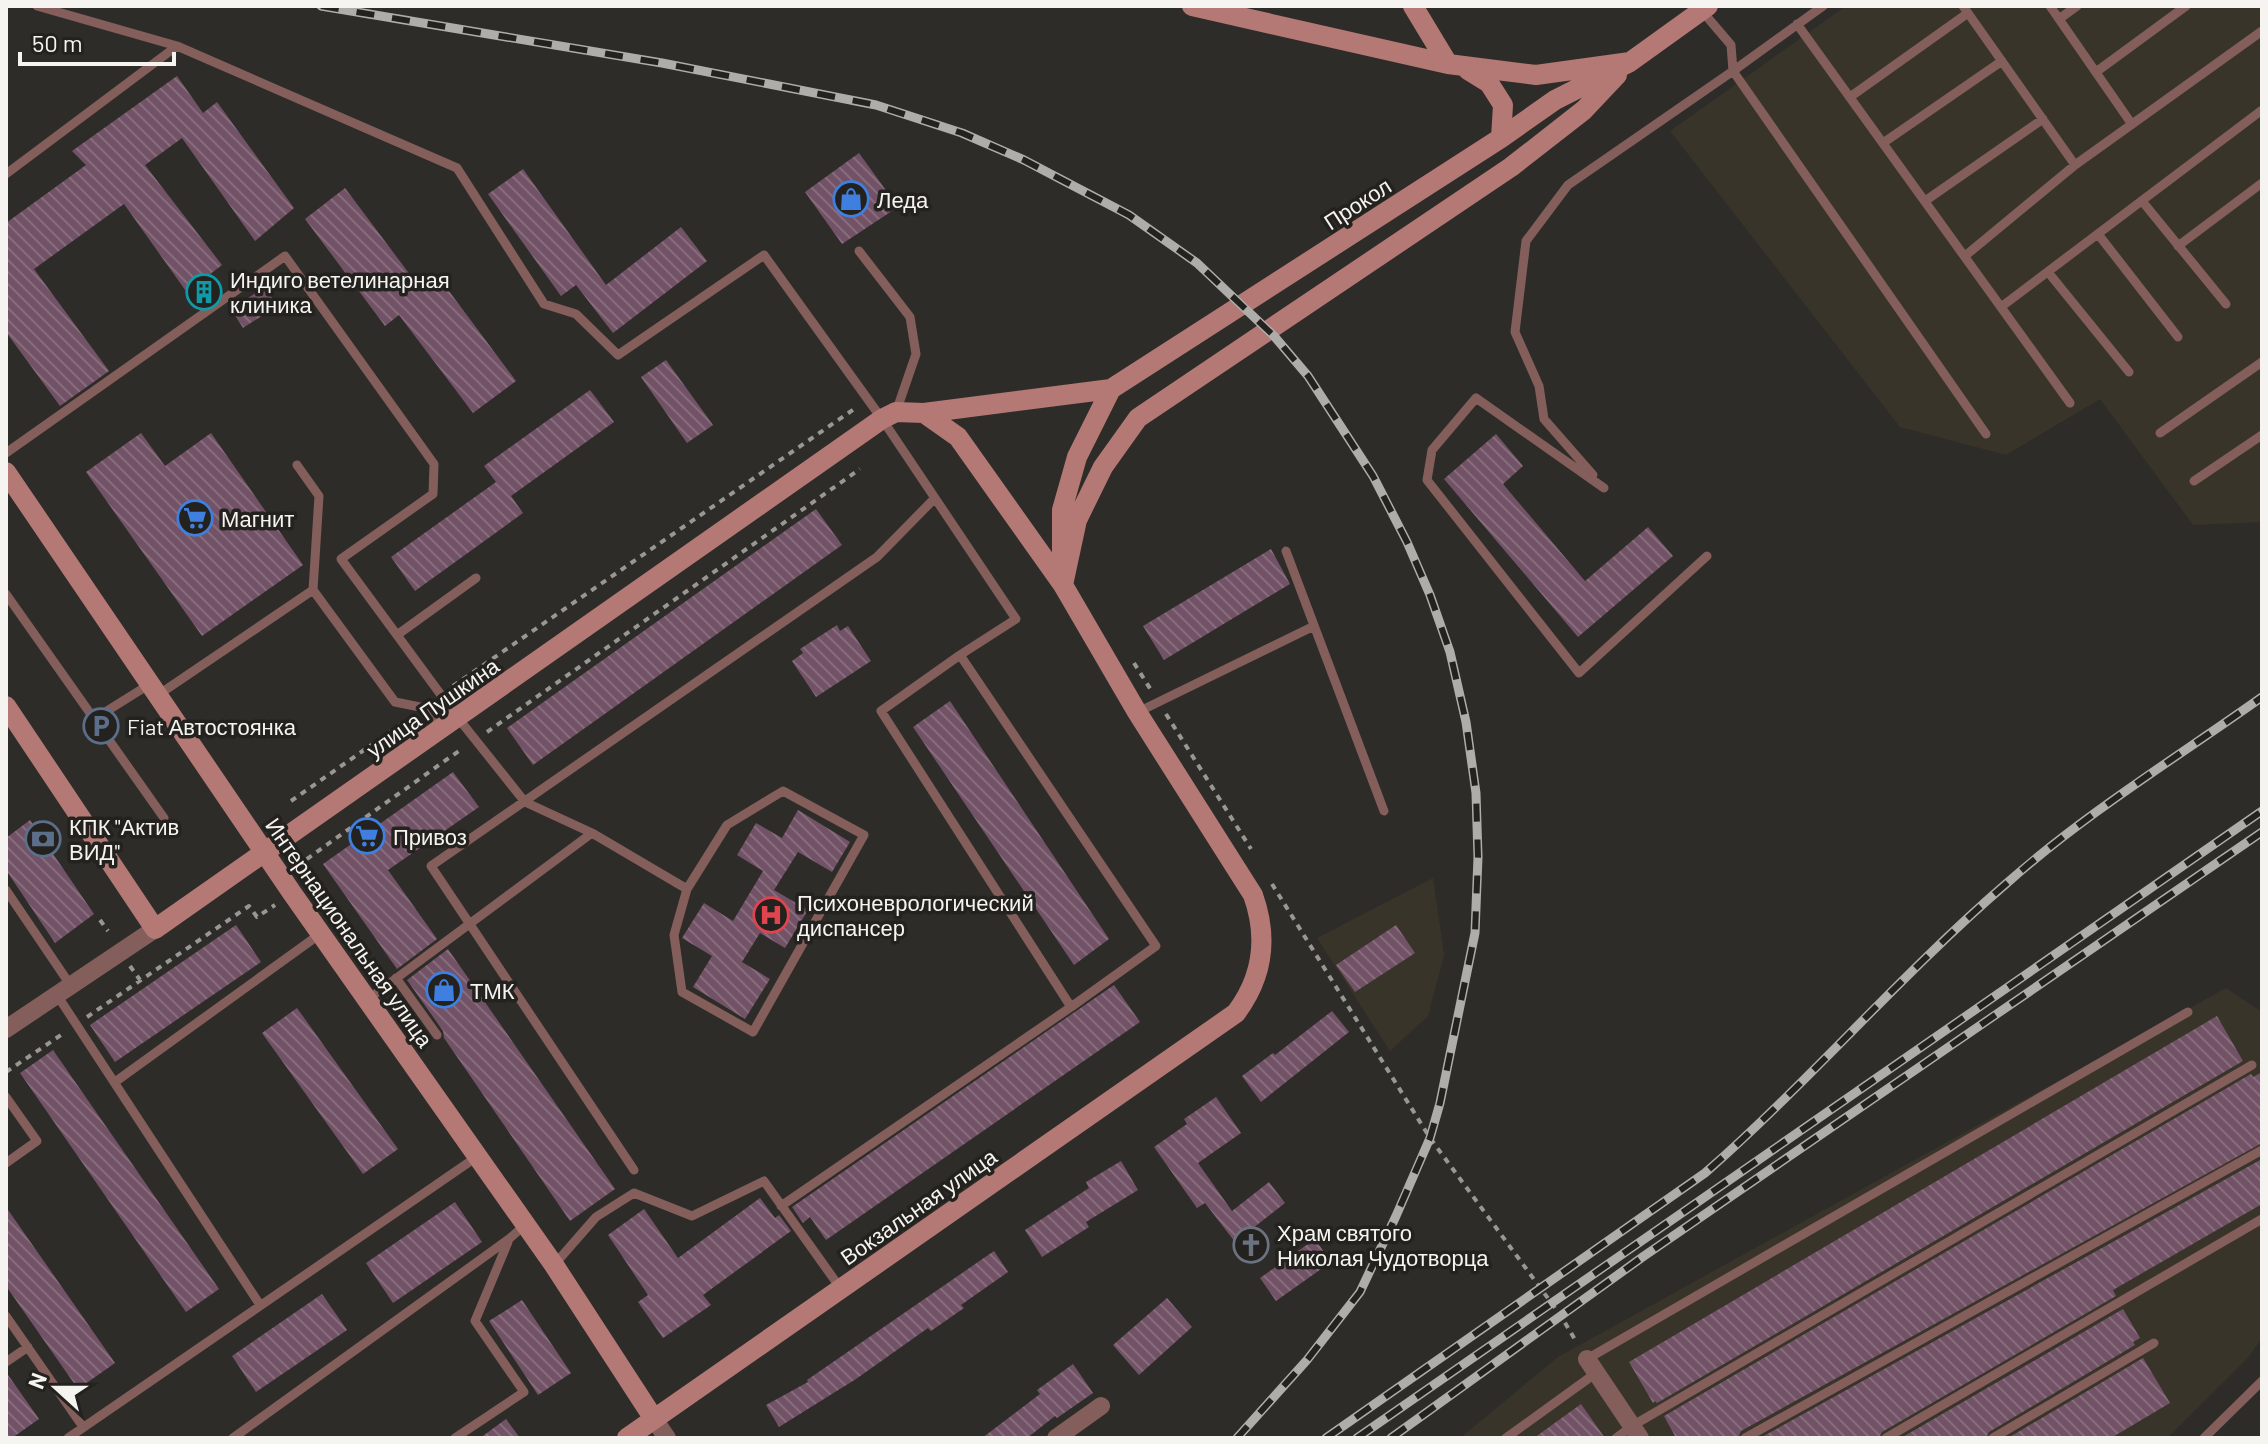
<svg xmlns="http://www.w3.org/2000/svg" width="2268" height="1444" font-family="Barlow,sans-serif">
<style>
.built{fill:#39342a}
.building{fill:url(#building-back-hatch)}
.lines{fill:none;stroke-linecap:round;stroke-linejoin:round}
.path{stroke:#999793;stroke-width:4;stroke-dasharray:6 6;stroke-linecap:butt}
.lane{stroke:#845e5b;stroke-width:9}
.street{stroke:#845e5b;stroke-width:18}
.secondary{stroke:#b47975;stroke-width:20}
.rail-casing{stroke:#afadaa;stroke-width:9}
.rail{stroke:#24221e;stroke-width:6;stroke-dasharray:18;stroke-linecap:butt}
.labels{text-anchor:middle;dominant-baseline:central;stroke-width:7;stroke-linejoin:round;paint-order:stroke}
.poi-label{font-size:22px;fill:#f6f4f1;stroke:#24221e;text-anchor:start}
.street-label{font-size:22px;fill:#f6f4f1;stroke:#24221e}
</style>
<defs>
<pattern id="building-back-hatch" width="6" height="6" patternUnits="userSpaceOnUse" patternTransform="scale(2)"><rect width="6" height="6" fill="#725266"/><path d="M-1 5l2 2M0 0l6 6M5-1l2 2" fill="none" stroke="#876c7c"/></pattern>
</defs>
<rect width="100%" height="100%" fill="#2e2c28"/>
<path class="built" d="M1846,6h416v516l-69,3 -93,-126 -94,56 -106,-28 -230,-296z
M1433,878l11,77 -16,61 -38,35 -73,-113z
M2226,988l36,24v326l-15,21 -80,79h-707l98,-81z"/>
<path class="building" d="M177,76l26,37 14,-11 77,106 -39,33 -73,-103 -37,27 77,100 -13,10 12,17 -23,16 -74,-104 -90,65 75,102 -49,35 -54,-74v-109l80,-58 -14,-14z
M859,153l39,54 -56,37 -37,-52z
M523,169l83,116 75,-58 26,34 -94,72 -37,-48 -15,11 -73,-102z
M345,188l75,100 17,-13 79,106 -43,32 -74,-98 -14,11 -80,-107z
M265,287l12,19 -34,22 -12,-19z
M666,360l47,65 -26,18 -46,-66z
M590,390l24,32 -103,74 12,17 -108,78 -24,-34 105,-75 -12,-16z
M141,433l24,33 46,-33 92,132 -101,71 -116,-164z
M1496,434l27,32 -20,18 82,97 63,-54 25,29 -95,81 -134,-158z
M816,509l26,36 -309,220 -26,-37z
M1271,549l19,35 -126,76 -21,-34z
M837,625l3,6 8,-5 23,35 -55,36 -24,-36 11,-8 -3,-4z
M950,701l159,238 -35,26 -161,-238z
M453,772l26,35 -91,63 49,69 -40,30 -74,-105z
M798,810l52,32 -18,30 -34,-20 -24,38 34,20 -23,38 -25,-15 -18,29 28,17 -25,40 -52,-32 19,-31 -30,-18 22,-35 29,18 30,-50 -26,-16 19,-32 26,15z
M30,820l64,94 -39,29 -49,-73v-32z
M236,925l25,37 -146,100 -25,-37z
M1396,925l19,28 -60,39 -19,-27z
M448,949l167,240 -45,32 -126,-183 -1,-7 -36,-51z
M1114,985l26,37 -314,218 -16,-23 -7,6 -11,-16z
M297,1008l101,141 -35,25 -101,-141z
M1332,1011l17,21 -88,70 -19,-26 31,-23 2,2z
M2217,1016l26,45 -586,342 -2,-2 -2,2 -24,-41z
M53,1050l166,239 -33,23 -166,-239z
M2262,1072v71l-521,288 -3,7h-62l-12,-22 587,-342 2,3z
M1216,1097l25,36 -43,30 34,48 37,-29 16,21 -50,39 -30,-39 -8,5 -43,-61 33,-23 -3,-5z
M2262,1159v45l-149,86 3,6 -234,136 -3,6h-119z
M1121,1161l17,29 -52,32 3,5 -47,30 -17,-27 64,-42 -3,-6z
M760,1198l15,20 4,-3 12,16 -88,64 8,10 -48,33 -25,-36 10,-7 -40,-60 36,-26 34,49z
M455,1202l27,40 -89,61 -27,-40z
M6,1207l109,156 -37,26 -72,-103z
M1315,1239l16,23 -55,39 -16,-23z
M994,1251l14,21 -47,33 3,3 -33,23 -3,-3 -72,51 -77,48 -13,-22 42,-23 -1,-2z
M322,1294l25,36 -91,62 -24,-36z
M1167,1298l25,29 -53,48 -26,-30z
M522,1300l49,73 -33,22 -49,-74z
M2123,1309l17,29 -7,4 2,3 -146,87 -3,6h-85z
M2143,1358l27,45 -59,35h-103z
M1073,1364l20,29 -36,25 -2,-2 -28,22h-45l58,-44 -3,-4z
M6,1372l33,47 -27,19h-6z
M1581,1404l24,34h-71z
M506,1419l14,19h-40z"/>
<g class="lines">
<path class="path" d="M1134,663l17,27
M453,686l404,-279
M1166,714l85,135
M487,732l373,-263
M291,801l119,-83
M297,866l166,-118
M1272,884l158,254 131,178 16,27
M100,920l8,11
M130,966l10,14
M87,1017l162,-111 8,11 18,-12
M6,1072l58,-39"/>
<path class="lane" d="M37,6l140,40
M1823,6l-90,65 253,363
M1963,6l112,159
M2050,6l81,117
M2059,19l18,-13
M1797,24l273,379
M2096,72l90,-66
M1850,97l118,-84
M1883,143l119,-82
M6,174l171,-128 280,122 87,136 32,10 42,41 146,-100 118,164 134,200 -56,36 196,291 -85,61
M1925,201l118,-82
M2142,201l84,103
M2098,234l80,103
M2178,246l84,-63
M859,251l51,66 6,37 -20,58
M1965,256l110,-91 187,-134
M2048,272l81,100
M2001,307l261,-197
M2160,433l102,-71
M6,453l279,-197 149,208 -1,30 -92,65 117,159 67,84 67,31 95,56
M297,465l22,31 -6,94 82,112 30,6 15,22
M1593,475l-49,-56 -5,-33 -24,-54 11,-91 42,-56 165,-114 -2,-26 -29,-34
M2194,481l68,-46
M1604,488l-128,-90 -44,52 -5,30 152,193 128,-117
M1286,551l98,260
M6,594l158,224
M397,635l79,-57
M158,695l155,-105
M1138,712l176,-86
M94,719l56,-35
M783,791l81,44 -111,197 -71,-40 -8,-57 13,-46 40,-64z
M6,890l65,96
M396,978l41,57
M57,995l203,310
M367,1000l225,-167
M115,1082l205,-148
M6,1097l31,44 -31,22
M634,1170l-203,-304 446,-309 58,-59
M781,1206l290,-199 -190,-296 79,-56
M554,1265l42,-48 38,-24 58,23 72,-35 77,108
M6,1316l77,111
M1587,1359l601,-347
M6,1362l22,-15
M68,1438l410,-282
M233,1438l276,-199 17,-15
M455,1438l69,-46 -49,-71 33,-79
M1506,1438l90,-65
M1616,1438l16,-12 620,-361
M1745,1438l517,-288
M1886,1438l376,-219
M1993,1438l161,-95
M2204,1438l58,-57"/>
<path class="street" d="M6,1029l149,-100
M1587,1359l53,79
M654,1419l13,19
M1056,1438l45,-32"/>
<path class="secondary" d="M1192,6l256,58 88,11 94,-13 78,-56
M1413,6l35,58
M1468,70l21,13 14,22 -2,33
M6,472l286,421 262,372 100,154
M1062,553v-43l15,-53 34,-68
M1063,585l14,-65 26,-53 35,-49 373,-251 73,-57 33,-35
M6,706l149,223 727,-510 14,-7 28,1 187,-24 390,-251 54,-38 75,-38
M627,1438l609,-425c27,-36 32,-76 17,-118l-116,-183 -74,-127 -105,-148 -34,-24"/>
<defs>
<path id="rail" d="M321,6l341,57 214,42 86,28 62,27 105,55 68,48 77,73 34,40 65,100 34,66 23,53 20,57 16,70 10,71 2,64 -3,76 -35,170 -10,35 -34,78 -36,76 -53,68 -70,78
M1326,1438l379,-265c105,-92 196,-199 302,-290 79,-70 169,-125 255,-186
M1357,1438l905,-627
M1391,1438l253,-182 618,-424"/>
</defs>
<use href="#rail" class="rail-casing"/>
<use href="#rail" class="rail"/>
</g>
<defs>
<symbol id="shop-ring" viewBox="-11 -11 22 22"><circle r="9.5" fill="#24221e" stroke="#3f7fe0" stroke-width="1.5"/><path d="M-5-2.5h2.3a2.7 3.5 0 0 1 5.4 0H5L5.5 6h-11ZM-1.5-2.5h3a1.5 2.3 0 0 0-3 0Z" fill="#3f7fe0"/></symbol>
<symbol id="building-ring" viewBox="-11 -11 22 22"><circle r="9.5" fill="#24221e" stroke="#0f9aa8" stroke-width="1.5"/><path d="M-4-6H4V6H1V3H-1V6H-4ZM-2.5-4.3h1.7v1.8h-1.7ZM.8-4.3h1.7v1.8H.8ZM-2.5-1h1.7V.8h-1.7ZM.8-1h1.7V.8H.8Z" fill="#0f9aa8"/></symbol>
<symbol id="supermarket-ring" viewBox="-11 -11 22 22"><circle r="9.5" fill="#24221e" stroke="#3f7fe0" stroke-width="1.5"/><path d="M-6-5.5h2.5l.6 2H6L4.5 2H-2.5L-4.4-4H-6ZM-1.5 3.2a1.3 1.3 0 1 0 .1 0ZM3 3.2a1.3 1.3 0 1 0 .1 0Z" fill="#3f7fe0"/></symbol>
<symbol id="parking-ring" viewBox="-11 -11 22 22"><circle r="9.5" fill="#24221e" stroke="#5c6f8a" stroke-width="1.5"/><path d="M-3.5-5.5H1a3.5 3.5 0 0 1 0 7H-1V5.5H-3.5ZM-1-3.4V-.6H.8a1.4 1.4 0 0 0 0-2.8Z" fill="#5c6f8a"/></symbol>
<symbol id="bank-ring" viewBox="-11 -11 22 22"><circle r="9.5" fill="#24221e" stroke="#5c6f8a" stroke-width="1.5"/><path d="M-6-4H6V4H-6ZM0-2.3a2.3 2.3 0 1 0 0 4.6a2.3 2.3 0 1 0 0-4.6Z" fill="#5c6f8a"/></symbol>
<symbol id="hospital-ring" viewBox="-11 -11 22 22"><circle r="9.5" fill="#24221e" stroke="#e0444e" stroke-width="1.5"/><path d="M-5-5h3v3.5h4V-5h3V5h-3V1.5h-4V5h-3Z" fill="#e0444e"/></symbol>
<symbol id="church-ring" viewBox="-11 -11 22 22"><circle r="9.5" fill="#24221e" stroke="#6b7280" stroke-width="1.5"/><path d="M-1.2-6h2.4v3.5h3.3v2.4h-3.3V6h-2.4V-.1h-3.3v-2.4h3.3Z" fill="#6b7280"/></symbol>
</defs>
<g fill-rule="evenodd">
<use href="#shop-ring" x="831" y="179" width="40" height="40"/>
<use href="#building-ring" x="184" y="272" width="40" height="40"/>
<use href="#supermarket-ring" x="175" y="498" width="40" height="40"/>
<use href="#parking-ring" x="81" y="706" width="40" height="40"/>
<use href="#supermarket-ring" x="347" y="816" width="40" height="40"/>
<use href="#bank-ring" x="23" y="819" width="40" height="40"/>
<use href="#hospital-ring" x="751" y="895" width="40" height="40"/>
<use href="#shop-ring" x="424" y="970" width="40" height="40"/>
<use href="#church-ring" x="1231" y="1225" width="40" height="40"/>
</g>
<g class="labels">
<g class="poi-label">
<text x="877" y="199">Леда</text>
<text x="230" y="279">Индиго ветелинарная<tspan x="230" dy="25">клиника</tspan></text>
<text x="221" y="518">Магнит</text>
<text x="127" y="726">Fiat Автостоянка</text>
<text x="69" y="826">КПК ''Актив<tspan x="69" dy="25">ВИД''</tspan></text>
<text x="393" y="836">Привоз</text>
<text x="797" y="902">Психоневрологический<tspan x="797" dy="25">диспансер</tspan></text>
<text x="470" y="990">ТМК</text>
<text x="1277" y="1232">Храм святого<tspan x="1277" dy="25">Николая Чудотворца</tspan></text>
</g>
<g class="street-label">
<text transform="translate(1357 203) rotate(-33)">Прокол</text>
<text transform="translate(432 707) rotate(-35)">улица Пушкина</text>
<text transform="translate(350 932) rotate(55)">Интернациональная улица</text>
<text transform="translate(918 1206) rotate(-35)">Вокзальная улица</text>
</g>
</g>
<rect width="2268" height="1444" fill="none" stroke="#f6f4f1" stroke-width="16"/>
<g transform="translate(56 1388) rotate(291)" stroke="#24221e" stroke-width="6" paint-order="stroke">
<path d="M0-6L14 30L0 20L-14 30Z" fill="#f6f4f1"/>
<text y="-12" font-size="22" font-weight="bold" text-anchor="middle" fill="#f6f4f1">N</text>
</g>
<path d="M20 52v12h154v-12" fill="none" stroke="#f6f4f1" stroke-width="4"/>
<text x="32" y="52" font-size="24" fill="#f6f4f1" stroke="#24221e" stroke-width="6" paint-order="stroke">50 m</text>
</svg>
